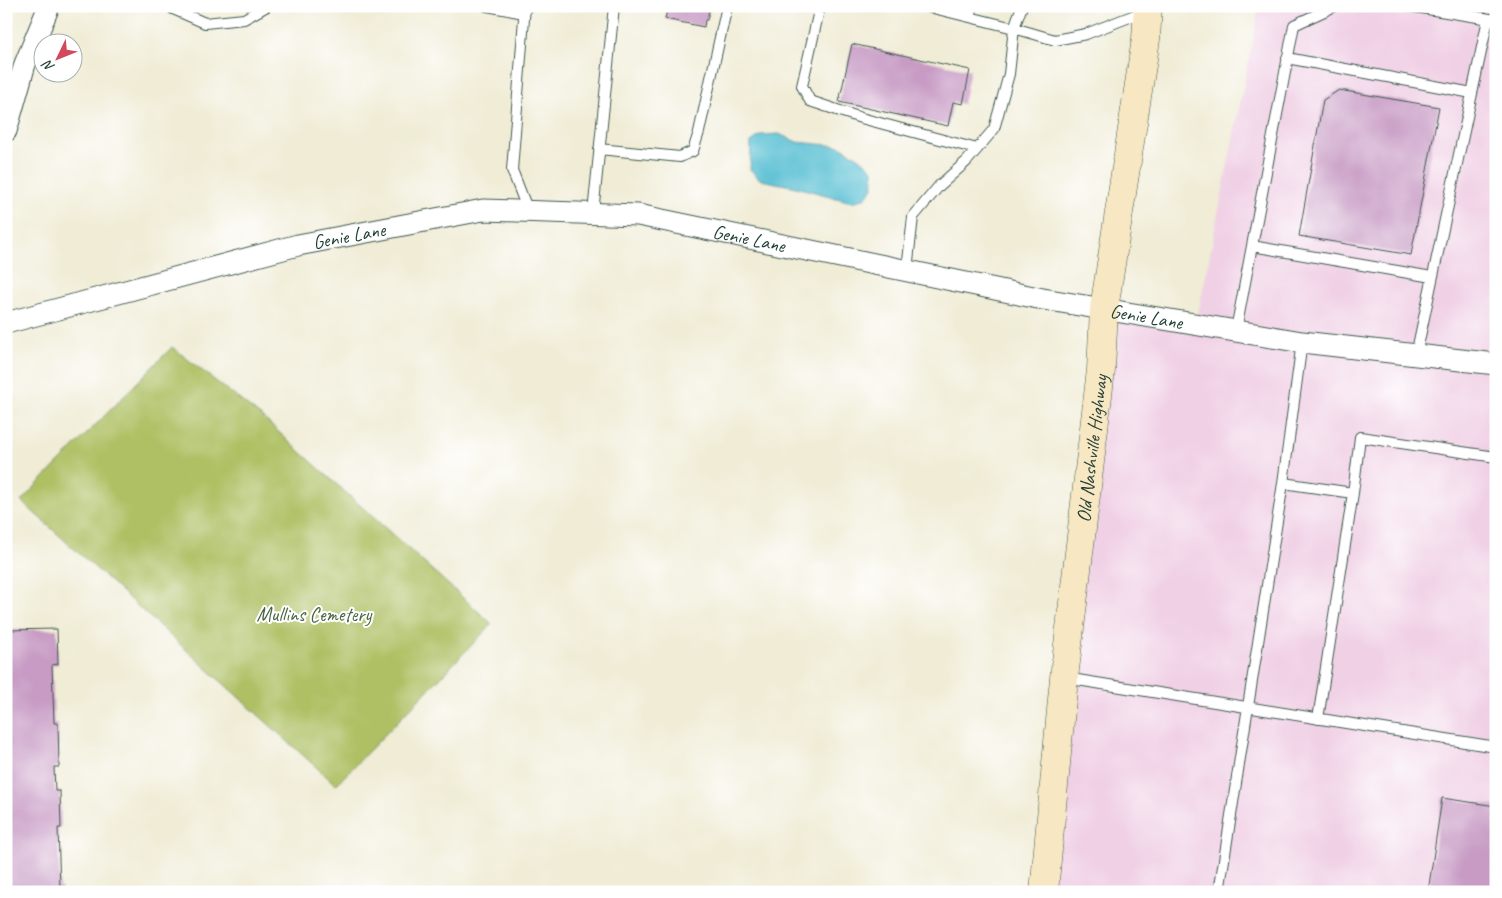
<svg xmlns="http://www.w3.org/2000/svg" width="1502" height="898" font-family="Caveat,sans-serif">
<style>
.built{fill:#f0d0e5}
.green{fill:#aec063;stroke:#667e4c}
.water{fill:#55bed2;stroke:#3a7e83}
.building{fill:#c89bc5}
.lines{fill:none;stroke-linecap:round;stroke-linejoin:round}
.lane-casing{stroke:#3e574c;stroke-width:12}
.street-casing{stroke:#3e574c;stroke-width:23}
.secondary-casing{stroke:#3e574c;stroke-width:29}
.lane{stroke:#fff;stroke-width:10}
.street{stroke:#fff;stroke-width:21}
.secondary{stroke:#f8e7c3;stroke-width:28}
.labels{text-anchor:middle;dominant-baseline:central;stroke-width:4;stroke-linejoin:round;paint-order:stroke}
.street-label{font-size:20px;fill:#1f3d34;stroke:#fff}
.park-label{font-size:20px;fill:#4a6442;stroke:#fff}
</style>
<rect width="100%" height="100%" fill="#fff"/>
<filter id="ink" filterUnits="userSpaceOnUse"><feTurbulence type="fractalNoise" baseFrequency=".02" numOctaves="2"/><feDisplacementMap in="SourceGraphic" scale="10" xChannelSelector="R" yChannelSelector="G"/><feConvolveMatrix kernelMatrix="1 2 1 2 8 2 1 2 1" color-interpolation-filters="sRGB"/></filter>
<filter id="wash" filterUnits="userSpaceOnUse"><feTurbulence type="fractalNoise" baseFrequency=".0096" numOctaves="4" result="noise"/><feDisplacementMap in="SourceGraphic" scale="20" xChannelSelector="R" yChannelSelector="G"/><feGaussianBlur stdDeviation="1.12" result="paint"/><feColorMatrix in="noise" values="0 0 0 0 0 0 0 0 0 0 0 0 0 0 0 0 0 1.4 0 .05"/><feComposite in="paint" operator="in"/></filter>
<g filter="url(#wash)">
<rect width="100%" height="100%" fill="#f0ecd6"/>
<path class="built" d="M1265,6h231v886h-452l60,-583 92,15 63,-315z"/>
<path class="green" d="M172,347l91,71 229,206 -156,161 -315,-284z"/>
<path class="water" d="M779,134l18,8 43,4 20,12 13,12v18l-9,11 -13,3 -55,-15 -35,-7 -11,-10 1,-28 10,-7z"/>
<g id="blocks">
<path class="building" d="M668,6h42l-3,14h-2l-1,7 -39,-8z
M852,44l118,26 -7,34 -10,-2 -5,24 -109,-24z
M1339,90l100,17 -28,148 -112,-19 24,-136z
M57,629l1,35 -6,1 2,58h4l1,44h-5l1,24h5l1,37h-3l2,60h2v4h-56v-262z
M1442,798l54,8v86h-68z"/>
</g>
</g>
<g filter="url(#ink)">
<use href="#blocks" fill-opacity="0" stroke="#3e574c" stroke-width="1"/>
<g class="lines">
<defs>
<path id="lane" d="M172,6l1,3 32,14 39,-4 23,-13
M487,6l37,7
M525,6l-13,164 16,41
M820,6l-18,80 8,15 51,17 116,31
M925,6l89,22 41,12 31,-6 59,-23
M1409,6l87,14
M969,16l3,-10
M1287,58l185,35
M599,149l81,8 13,-6 6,-19 28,-126
M593,213l21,-207
M1252,246l180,31
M907,270l6,-53 26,-31 28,-25 27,-32 15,-55 5,-46 8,-22
M1236,330l58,-305 41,-19
M1302,342l-19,141 70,10 7,-56 136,20
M1416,355l72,-336
M1065,678l431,69
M1318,719l35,-226
M1219,892l64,-409"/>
<g id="street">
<path d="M6,131l19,-67 24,-58"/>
<path id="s1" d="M6,323l292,-78 185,-35 155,5 405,84 259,43 194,22"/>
</g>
<g id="secondary">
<path id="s2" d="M1044,892l20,-214 37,-308 3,-61 42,-270 2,-33"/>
</g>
</defs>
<use href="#lane" class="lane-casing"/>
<use href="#street" class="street-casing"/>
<use href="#secondary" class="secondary-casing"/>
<use href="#lane" class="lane"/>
<use href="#street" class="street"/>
<use href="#secondary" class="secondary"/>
</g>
</g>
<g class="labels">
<g class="street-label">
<text stroke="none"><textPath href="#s1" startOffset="354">Genie Lane</textPath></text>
<text stroke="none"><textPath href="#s1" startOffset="759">Genie Lane</textPath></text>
<text stroke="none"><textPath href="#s1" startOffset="1164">Genie Lane</textPath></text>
<text stroke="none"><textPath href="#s2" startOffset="446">Old Nashville Highway</textPath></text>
</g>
<g class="park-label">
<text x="314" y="614">Mullins Cemetery</text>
</g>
</g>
<rect width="1502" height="898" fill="none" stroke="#fff" stroke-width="25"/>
<g transform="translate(58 58) rotate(227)"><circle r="24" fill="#ffffff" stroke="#a5b1ae"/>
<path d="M0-4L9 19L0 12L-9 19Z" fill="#d1495b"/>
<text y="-8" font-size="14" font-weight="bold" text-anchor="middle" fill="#1f3d34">N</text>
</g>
</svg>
